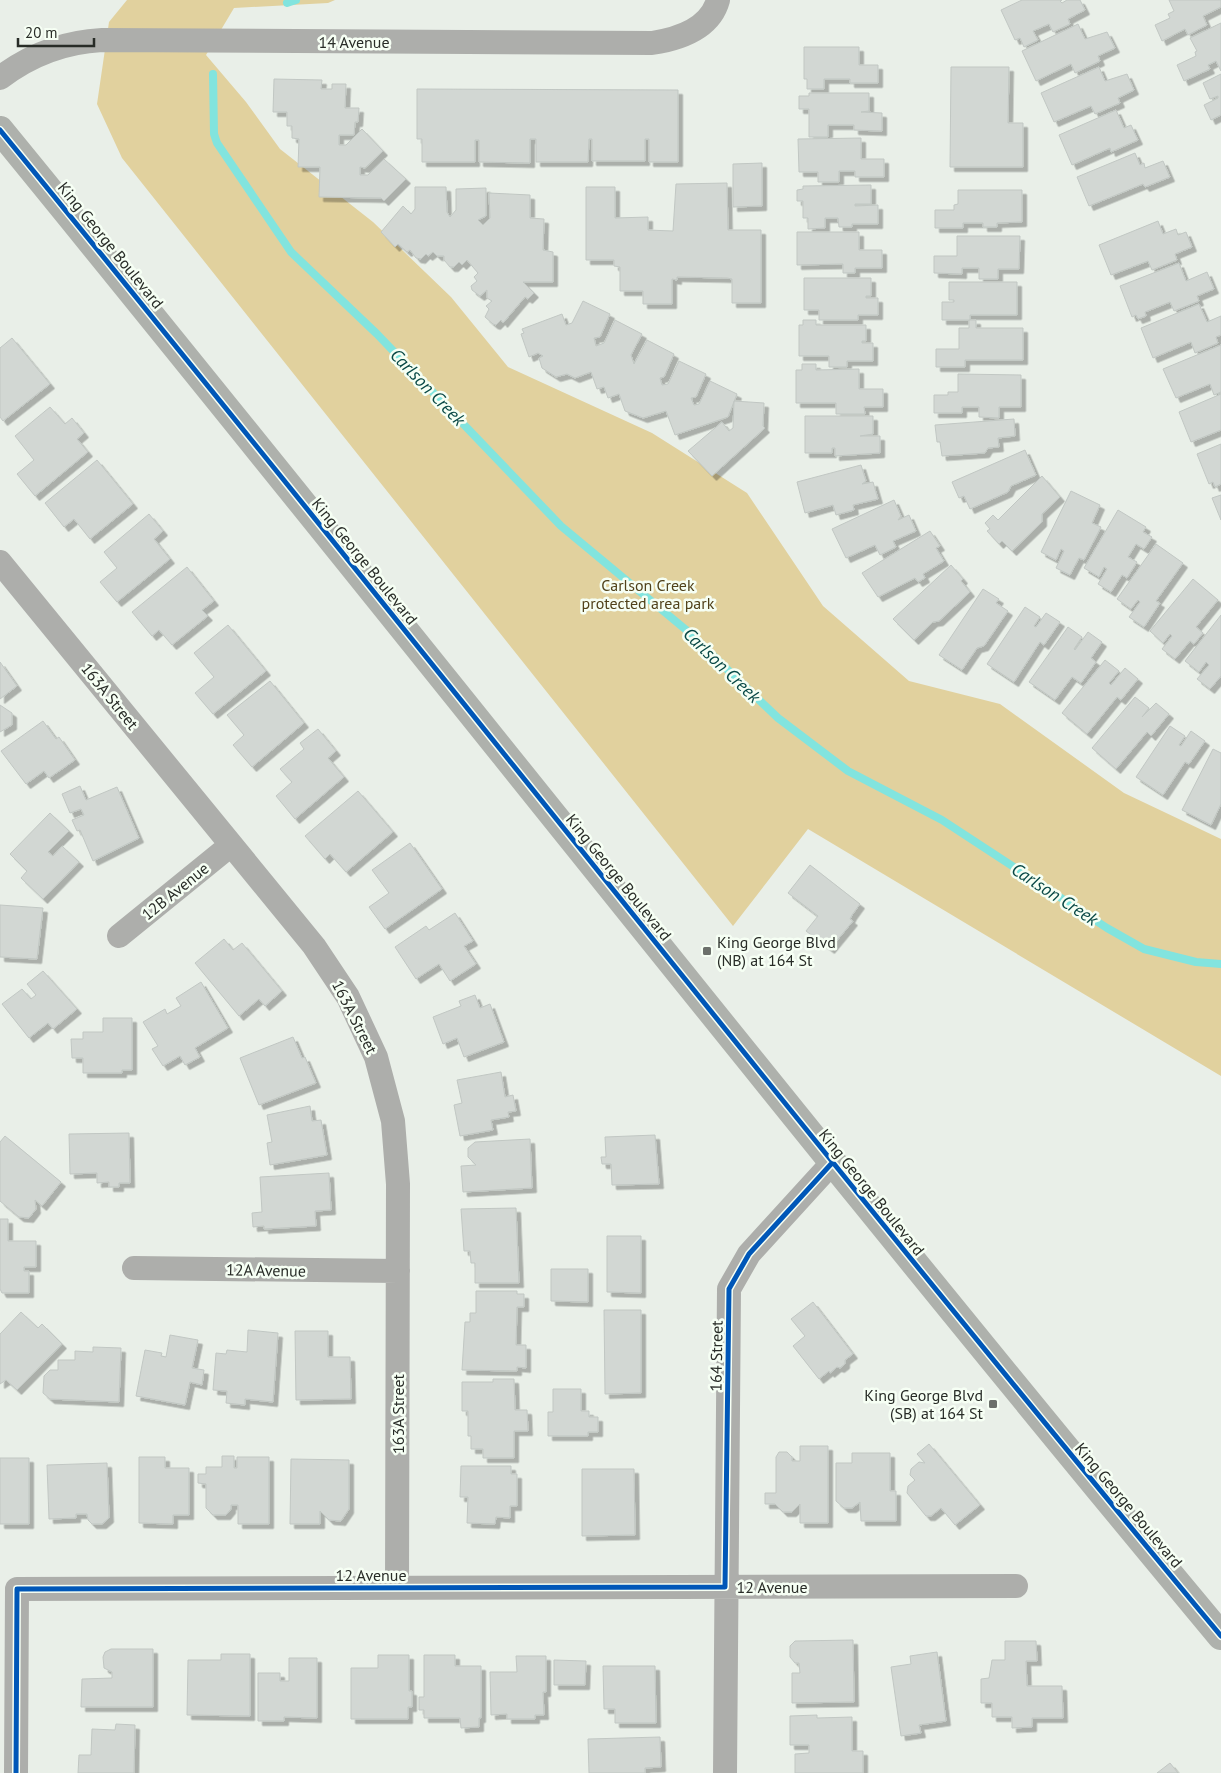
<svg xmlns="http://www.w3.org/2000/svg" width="1221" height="1773" font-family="'PT Sans',sans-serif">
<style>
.green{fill:#e1d19e}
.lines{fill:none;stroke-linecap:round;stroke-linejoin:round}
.stream{stroke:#82e4de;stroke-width:8}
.building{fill:#d2d7d3;stroke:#c1c7c3;filter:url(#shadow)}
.street{stroke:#adaeab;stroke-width:24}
.primary{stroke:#aeb1ac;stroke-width:28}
.cycleway-casing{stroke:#f6fff4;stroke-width:8}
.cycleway{stroke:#0057b8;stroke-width:5}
.poi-dot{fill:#6c706b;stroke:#f6fff4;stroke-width:2}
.labels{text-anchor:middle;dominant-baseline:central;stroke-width:5;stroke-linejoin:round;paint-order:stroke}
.street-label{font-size:16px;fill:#282c27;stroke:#f6fff4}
.park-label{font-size:16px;fill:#51421b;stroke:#f6fff4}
.poi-label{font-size:16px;fill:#282c27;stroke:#f6fff4;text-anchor:start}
.water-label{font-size:18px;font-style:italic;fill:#084845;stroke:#f6fff4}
</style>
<defs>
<filter id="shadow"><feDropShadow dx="4.5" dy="4.5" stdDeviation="0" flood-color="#0004"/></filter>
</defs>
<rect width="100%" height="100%" fill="#e9efe8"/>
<path class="green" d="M127,0h208l-7,3 -94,5 -28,47 40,47 34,47 93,73 78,75 57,70 144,66 95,60 76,113 86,75 91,23 124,89 97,46v237l-413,-247 -75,97 -611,-768 -25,-54 12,-82z"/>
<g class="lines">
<path class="stream" d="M287,3l9,-3
M213,74l1,60 3,9 74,109 86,82 184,192 124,103 93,89 70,53 94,49 165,108 37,21 52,13 25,2"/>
</g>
<path class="building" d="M1022,0h40l-2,1 2,2 5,-3h13l5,10 -17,9 2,5 -17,8 -4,-8 -16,7 5,9 -14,7 -4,-9 -5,2 -14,-30z
M1169,0h52v7l-18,9 4,9 -19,10 -3,-6 -23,12 -7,-16 15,-7 -2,-4 6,-3z
M1221,23v48l-5,-10 -8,4 2,4 -26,12 -7,-16 19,-9 -1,-4 2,-1 -7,-13z
M1078,24l7,15 22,-7 8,16 -17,8 2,5 -25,12 -4,-9 -35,17 -14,-30z
M804,47h55v18h19v18h-28v-4h-26v10h-17v-10h-3z
M951,67h58l-1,56h15v44h-73z
M1099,67l6,14 22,-7 7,16 -16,8 2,5 -25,11 -4,-8 -37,16 -13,-29z
M1221,74v41l-10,5 -7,-15 14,-7v-2l-8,3 -7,-16z
M274,79l48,1 -1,9h11v-5h14l-1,24h14l-1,14h-3l-1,13h-15v10h7l16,-16 21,22 -18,17 -5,-1v8h8l16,-16 22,20 -22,22 -3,-3 -62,-1 1,-30h-22l1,-28 -7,-1v-12h-5v-14h-14z
M417,89l261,1v72h-29v-23h-4v22h-53v-22h-3l-1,23h-52v-23h-6v24l-51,-1v-22h-4v22h-53v-23h-5z
M809,93h60v18l-8,1 21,1v18l-28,-1v-5h-26v12h-19v-28h-10v-13h10z
M1116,110l8,18 7,-3 7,15 -27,12 -1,-4 -38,17 -13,-30z
M861,138v21h23v18h-29v-6h-16v11h-21v-10h-19l-1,-33z
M1135,153l5,12 4,-2 1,5 18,-7 7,16 -25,10 -2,-3 -54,22 -12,-29z
M762,163v43l-29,1v-43z
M727,183l1,47h33v73h-29v-24l-5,-1 -50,-1v3l-5,-1v25h-29v-13h-23v-24l-6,-1v-6h-28v-73h29v31l33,-1v13l25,1 3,-47z
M871,185v19h-16v2l23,-1v19h-26v3h-13l-1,-9h-13v10l-17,1v-11h-5v-17h-6v-11l6,-1v-3z
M415,187h31l1,25 3,5 6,-7v-21l30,-1v28l-8,4 5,5 7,-7 -1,-25 41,2v23l14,1 -1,31 10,2v30h-30l11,11 -6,6 -3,-2 -22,26 -2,-3 -5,5 -3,-1 -8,-7 4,-8 -3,-3 6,-5 -5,-3v-8l-7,6 -8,-6 -1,-4 6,-5 -3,-4 4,-4 -11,-13 -5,5 -3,-3 -5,5h-4l-6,-7v-4h-7l-4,-4 -5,4 -2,-2 -5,5 -5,-1 -6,-8 -3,2 -9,-8 -3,3 -14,-15 22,-26 8,8 4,-5z
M958,190h64v32l-25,1v4h-14v-4h-20v5h-28v-18h19v-5l4,-1z
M1158,221l5,13 13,-5 2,6 8,-3 6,15 -17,7 2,6 -25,10 -4,-9 -37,14 -12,-30z
M797,232h62v18h23v18h-27v5h-12v-9l-46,1z
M957,236h63l-1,33h-21v10h-19v-11h-17v6l-28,-1v-17h23z
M1179,263l7,18 21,-9 7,17 -17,7 2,5 -25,10 -4,-9 -25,10 1,4 -8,3 -2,-4 -4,2 -12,-31z
M804,278h67v18h-5v2h12v17h-20v5h-39v-10h-15z
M949,282h68v33h-47v5h-28v-18h12v-2h-5z
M583,301l27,13 -10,23 -6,1 2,8 8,-3 11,-23 27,14 -11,21 3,9 13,-24 27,14 -10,23 -4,1 2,7 6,-1 11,-23 27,13 -10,23 -5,1 3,7 5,-1 11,-23 27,13 -9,23 -53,18 -9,-24 -23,7 -18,-7 -6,-17 -11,4 -4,-11 -7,2 -6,-17 -16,6 -8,-4 -11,3 -14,-9 -3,-10 4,-2 -5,-3 -9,4 -8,-23 3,-1 -2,-4 40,-15 4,11 6,-2z
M1199,304l8,18 14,-6v19l-5,2 2,6 -23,10 -4,-11 -38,16 -12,-30z
M803,320h13v5h50v16h-4v2h11v18h-26v6h-18v-11h-30v-31h4z
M969,320h7v8h47v32h-58v7h-29v-18h23v-21h10z
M12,338l38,46 -47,37 -3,-4v-69z
M1221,345v47l-7,3 -4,-11 -34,14 -13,-29z
M802,364h14v6l43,-1v20h24v18h-19l1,7h-29v-11h-40v-33h6z
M958,374l63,1v32h-22v11l-20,-1v-10h-17v6h-28v-18h14v-3h10z
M1221,394v36l-30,12 -12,-30z
M734,401l30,2 -1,23 2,2 -53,48 -24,-25 34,-29 7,9 4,-3z
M50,407l15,17 7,-6 12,15 -7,6 11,13 -53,44 -18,-22 17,-14 -19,-24z
M805,416h68v18l-13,2h20v17l-45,3v-8h-3v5h-27z
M1014,419l1,17 -17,2 1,9 -11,1 -3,5 -43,3 -2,-14h-3l-2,-17z
M1221,444v40l-6,3 -2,-5 -4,2 -12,-30z
M1025,450l11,25 -25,11 -3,6 -38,17 -6,-13 -5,2 -7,-16z
M97,460l36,44 -43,35 -16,-20 -10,8 -19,-24z
M861,465l5,16 -4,3 11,-2 5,17 -25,6 1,5 -18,5 -3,-10 -28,8 -8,-31z
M1042,476l18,21 -18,17v8l-30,29 -10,-10 -3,3 -12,-13 3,-2 -5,-6 8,-8 5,5z
M1071,491l29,14 -8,18 9,4 -17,33 -5,-2 -9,17 -14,-7 8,-17 -3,-2 -5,11 -15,-8z
M1221,495v25l-9,-22z
M894,500l7,16 -3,4 11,-5 7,16 -23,10 3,6 -16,8 -5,-10 -29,13 -14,-29z
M1118,510l28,17 -3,5 9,5 -8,12 -8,-5 -8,13 9,5 -10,16 -5,-3 -11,17 -13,-8 9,-15 -3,-2 -5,10 -15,-9z
M149,514l14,17 -9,8 16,20 -53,43 -17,-20 17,-14 -13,-16z
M930,531l10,15 -4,2 8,13 -21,13 2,4 -7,4 -3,-4 -37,19 -16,-24z
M1156,544l27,19 -27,38 4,2 -16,24 -15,-10 11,-15 -2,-2 -7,9 -14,-10z
M951,565l12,14 -2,2 9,11 -31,29 -6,1 -19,18 -21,-21z
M187,567l27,34 -12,9 6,6 -36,29 -13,-15 -7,6 -20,-24z
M1193,579l25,21 -22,27 7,6 -9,11 -4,-3 -15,18 -13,-10 10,-13 -2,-2 -7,9 -13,-12z
M983,589l16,10 -3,4 12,8 -24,35 -7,2 -15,22 -23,-15z
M1025,607l15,10 -6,9 2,1 10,-14 14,9 -16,23 -4,-3 -26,40 -27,-18z
M1221,615v61l-11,13 -13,-10 12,-14 -3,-3 -7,10 -14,-11z
M228,625l38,46 -53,43 -18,-21 19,-16 -20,-24z
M1068,627l14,10 -8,12 1,1 13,-18 14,10 -11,16 5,4 -15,21 -9,-6 -17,23 -26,-18z
M1105,660l14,11 -10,12 2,2 14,-17 13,11 -17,21 -4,-3 -30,37 -25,-21z
M0,662l17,24 -17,13z
M270,681l34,42 -52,44 -19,-22 11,-10 -17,-20z
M1135,697l14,11 -7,9 14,-14 13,11 -18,22 -4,-4 -31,37 -24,-21z
M0,705l12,8v12l-12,7z
M43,721l13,18 3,-2 16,23 -26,18 -5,-7 -18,13 -25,-33z
M1170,726l15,10 -6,9 2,1 10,-15 14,10 -16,23 -4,-2 -22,33 -27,-18z
M318,729l18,22 -8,7 16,19 -49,42 -19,-23 16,-14 -12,-13 24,-20 -4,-6z
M1213,749l8,4v51l-10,21 -29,-15z
M80,786l6,14 31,-13 22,51 -46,23 -13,-31 -3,1 -5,-11 12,-5 -3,-6 -11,4 -8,-19z
M358,791l35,41 -47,40 -16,-18 -5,5 -20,-23z
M50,813l19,18 -21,21 5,4 9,-10 17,16 -36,37 -22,-21 6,-7 -17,-17z
M410,843l32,46 -57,40 -16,-22 20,-14 -17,-23z
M810,865l50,39 -8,11 -2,4 3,2 -23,28 -24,-18 12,-15 -30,-23z
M0,905l43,3 -6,51 -37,-2z
M455,913l18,28 -9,5 12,18 -26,17 -11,-17 -23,15 -21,-32 31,-21 3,4z
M224,939l9,11 9,-7 40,48 -17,15 -6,-7 -20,17 -44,-53z
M43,971l34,38 -24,20 -5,-6 -19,15 -27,-34 20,-15 9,10 5,-4 -9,-11z
M201,982l27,46 -33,20 5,9 -15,8 -5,-9 -17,10 -11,-17 6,-3 -15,-24 22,-13 2,5 14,-8 -5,-8z
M475,995l5,13 10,-4 14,38 -40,15 -7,-19 -14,6 -10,-27 28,-11 -2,-5z
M103,1018h29v52h-10v3h-39v-15h-11l-1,-19h12v-7h20z
M293,1037l9,21 3,-1 11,26 -57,22 -19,-47z
M501,1072l4,25 8,-2 3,16 -8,1 1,5 -18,3 2,10 -33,6 -6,-31 8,-2 -5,-23z
M310,1106l2,15 9,-1 6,35 -57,10 -3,-22 5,-1 -5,-27z
M129,1133l1,50h-11v4h-10v-5l-12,1v-10l-27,1 -1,-40z
M655,1135l4,49 -47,1 -1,-21h-9l-1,-7h5l-1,-20z
M5,1136l56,46 -19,24 -7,-6 1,9 -7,9 -10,-1 -19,-16v-59z
M530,1139l2,49 -69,4 -2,-26 15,-1 -8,-8v-9l7,-6z
M329,1173l2,37 -16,1 1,15 -52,3v-3l-11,1 -1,-14 10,-1 -2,-35z
M516,1208l3,75h-44v-20h-4l-1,-12h-6l-3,-42z
M0,1219h8v22h28v26h-12v4h5v22h-27l-2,-4z
M607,1236h34v57l-34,-1z
M551,1269h37v33l-37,-1z
M476,1291h41v3h7v13h-7l-1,38h10v23l-9,-1v4l-55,-1 3,-48h5v-9h6z
M813,1302l40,52 -8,6v4l-5,4 -3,-1 -7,6 -1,-2 -10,8 -26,-33 12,-10 -14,-17z
M604,1310h37v83l-36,1z
M21,1312l17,16 4,-4 20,20 -45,46 -11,-10 -6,4v-50z
M248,1330l30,3 -5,69 -28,-3v6l-19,-2 1,-12 -14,-1 3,-37 10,1 1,-4 20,2z
M295,1331h33v26h22l1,42 -55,1z
M170,1335l28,5 -6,28 12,2 -2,15 -12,-3 -5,23 -49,-9 9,-46 17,3 -1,3 5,1z
M93,1347l28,1 -2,54 -69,-3 -7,-6 1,-17 6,-6h8v-10h17v-9l18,1z
M493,1379h21l1,31h12l1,21h-14v27h-31v-9h-12v-13h-3v-25h-6v-29h31z
M553,1389h28v22h8v6h9v15h-10v4h-40v-24h5z
M929,1444l51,61 -25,20 -14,-17 -10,8h-5l-19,-23 1,-7 7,-6 -5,-5 1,-6 8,-7 6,1 -8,-9z
M800,1446h28v77h-28v-19l-8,8h-9l-8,-8h-10v-11h11v-36l3,-5h8l5,5v4h8z
M852,1453h38v38h6v30h-35l-1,-19 -8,6h-8l-8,-7v-38h16z
M222,1456h12v12h3v-11h32v67h-31v-19h-7v4l-5,6h-13l-7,-7v-24l-8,-1v-9h8v-7h16z
M139,1457h26v11h24v47h-16v9l-34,-1z
M0,1458h29v66h-29z
M291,1459l58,1v49l-8,12 -12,-1 -9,-9v13h-30z
M107,1463l2,55 -7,6h-10l-4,-4 -1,-6h-11v4l-27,1 -2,-54z
M461,1466h50v8h6v32h-7v12l-14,-1 -1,7 -28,-1 1,-26h-8z
M582,1469h52l1,66 -53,1z
M853,1640l1,62 -62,1v-30h8l-1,-10h-4l-5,-6v-11l5,-5z
M1005,1641h31l1,20h-11l1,25h35l1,32h-31v9l-20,1v-11h-20v-14h-11v-24l8,-1 3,-18h13z
M111,1649h42v58h-72l1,-28 30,-1v-6l-8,-4 -1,-11 2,-5z
M937,1652l9,69 -27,4 2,8 -20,3 -10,-69 20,-3 -1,-8z
M221,1654h29v62l-63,-1 1,-55h33z
M378,1655h31v36h3v16h-4v12h-57v-51h27z
M424,1655h31v11h26v52h-2v9l-18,1 -1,-10h-36v-8h-5v-13h5z
M516,1656h30v36h-3l1,23h-9v4h-28v-5l-16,1 -1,-43h27z
M289,1658h28v60l-33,-1v4h-26v-48h22v8h9z
M554,1660l32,1 -1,24h-31z
M603,1666h52l1,57h-41v-14h-11z
M817,1715v3l35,-1v34h11v22h-68v-19l14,-1v-8h-19v-29z
M116,1724l19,1 -1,48h-56l1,-18h12l1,-26 23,1z
M660,1737l1,30 -16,1v5h-56l-1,-34z
M1170,1763l8,10h-21z"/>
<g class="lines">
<path class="street" d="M0,78c30,-23 64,-36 102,-38l550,3c26,-4 58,-14 66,-43
M0,562l314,384 34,51 28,60 17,64 5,63 -1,404
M119,936l112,-91
M134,1268l264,3
M16,1773l1,-184 999,-3
M725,1773l4,-484 20,-35 83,-91"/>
<path class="primary" d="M0,130c409,500 807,1009 1221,1506"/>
<defs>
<path id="cycleway" d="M0,130c409,500 807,1009 1221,1506
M16,1773l1,-184 708,-2 4,-298 20,-35 83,-91"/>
</defs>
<use href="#cycleway" class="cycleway-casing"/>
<use href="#cycleway" class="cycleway"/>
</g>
<g class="poi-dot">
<rect x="702" y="946" width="10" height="10" rx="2.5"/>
<rect x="988" y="1399" width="10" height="10" rx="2.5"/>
</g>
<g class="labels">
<g class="street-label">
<text x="354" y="42">14 Avenue</text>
<text transform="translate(111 245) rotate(51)">King George Boulevard</text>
<text transform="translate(365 561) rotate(51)">King George Boulevard</text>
<text transform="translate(110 696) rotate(51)">163A Street</text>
<text transform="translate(619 877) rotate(51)">King George Boulevard</text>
<text transform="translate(175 891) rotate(-39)">12B Avenue</text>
<text transform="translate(355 1017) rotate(63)">163A Street</text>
<text transform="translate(872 1192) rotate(51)">King George Boulevard</text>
<text transform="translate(266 1270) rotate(1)">12A Avenue</text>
<text transform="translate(716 1356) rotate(-89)">164 Street</text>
<text transform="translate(398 1414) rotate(-90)">163A Street</text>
<text transform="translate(1129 1505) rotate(50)">King George Boulevard</text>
<text x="371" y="1575">12 Avenue</text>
<text x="772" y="1587">12 Avenue</text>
</g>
<g class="park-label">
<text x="648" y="585">Carlson Creek<tspan x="648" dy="18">protected area park</tspan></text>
</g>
<g class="poi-label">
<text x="717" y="942">King George Blvd<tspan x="717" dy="18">(NB) at 164 St</tspan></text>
<text x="983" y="1395" text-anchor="end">King George Blvd<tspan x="983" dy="18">(SB) at 164 St</tspan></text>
</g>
<g class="water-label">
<text transform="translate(428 387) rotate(46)">Carlson Creek</text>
<text transform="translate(722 665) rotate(44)">Carlson Creek</text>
<text transform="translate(1055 894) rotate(33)">Carlson Creek</text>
</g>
</g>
<path d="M18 38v8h76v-8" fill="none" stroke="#282c27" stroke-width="2.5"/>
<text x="25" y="38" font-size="15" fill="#282c27" stroke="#f6fff4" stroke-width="4" paint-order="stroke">20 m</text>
</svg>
